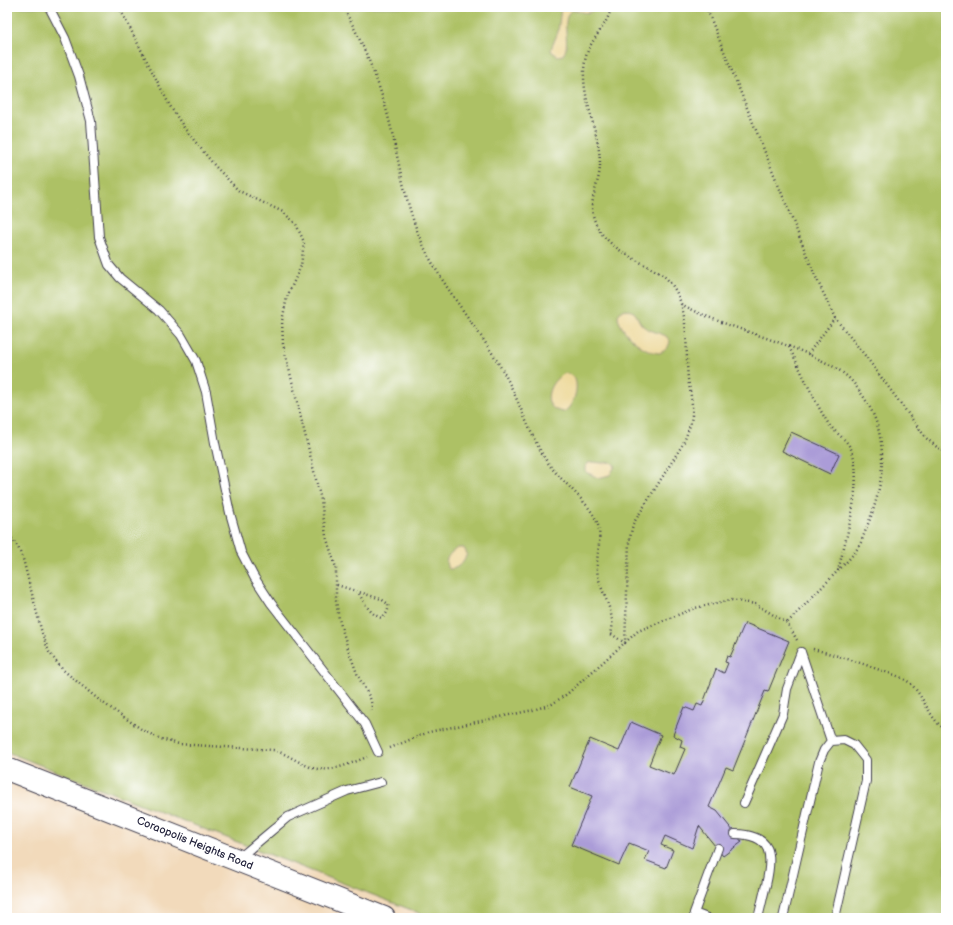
<svg xmlns="http://www.w3.org/2000/svg" width="953" height="925" font-family="'Balsamiq Sans',sans-serif">
<style>
.green{fill:#adc165;stroke:#687250}
.sand{fill:#eeda9e;stroke:#887e6c}
.building{fill:#ab9cd8}
.lines{fill:none;stroke-linecap:round;stroke-linejoin:round}
.lane-casing{stroke:#413e4e;stroke-width:10}
.secondary-casing{stroke:#413e4e;stroke-width:24}
.path{stroke:#413e4e;stroke-width:2.5;stroke-dasharray:1 3;stroke-linecap:butt}
.lane{stroke:#fff;stroke-width:8}
.secondary{stroke:#fff;stroke-width:22}
.labels{text-anchor:middle;dominant-baseline:central;stroke-width:4;stroke-linejoin:round;paint-order:stroke}
.street-label{font-size:11px;fill:#22223b;stroke:#fff}
</style>
<rect width="100%" height="100%" fill="#fff"/>
<filter id="ink" filterUnits="userSpaceOnUse"><feTurbulence type="fractalNoise" baseFrequency=".025" numOctaves="2"/><feDisplacementMap in="SourceGraphic" scale="8" xChannelSelector="R" yChannelSelector="G"/><feConvolveMatrix kernelMatrix="1 2 1 2 8 2 1 2 1" color-interpolation-filters="sRGB"/></filter>
<filter id="wash" filterUnits="userSpaceOnUse"><feTurbulence type="fractalNoise" baseFrequency=".012" numOctaves="4" result="noise"/><feDisplacementMap in="SourceGraphic" scale="16" xChannelSelector="R" yChannelSelector="G"/><feGaussianBlur stdDeviation="0.9" result="paint"/><feColorMatrix in="noise" values="0 0 0 0 0 0 0 0 0 0 0 0 0 0 0 0 0 1.4 0 .05"/><feComposite in="paint" operator="in"/></filter>
<g filter="url(#wash)">
<rect width="100%" height="100%" fill="#f2dabb"/>
<path class="green" d="M7,7h939v911h-514l-425,-166z"/>
<path class="sand" d="M561,7h35c-10,14 -22,-4 -28,7 -6,12 3,32 -5,41l-5,1 -6,-4 -1,-3 7,-17z
M626,309c13,3 9,8 16,16 4,5 18,8 24,11l4,5c-1,6 -4,9 -10,12 -16,0 -42,-22 -42,-38l4,-5z
M565,373l4,1 6,5c4,11 -2,27 -11,33 -24,-2 -18,-30 1,-39z
M593,462l9,1 9,-1 4,3 -1,3 -4,7 -12,3 -12,-6v-6l2,-3z
M458,548h6l3,6c-4,8 -8,15 -18,15 -7,-8 1,-17 9,-21z"/>
<g id="blocks">
<path class="building" d="M791,432l48,22 -9,20 -48,-23z
M745,623l44,18 -21,51 -3,-1 -32,79 -7,-3 -17,40 8,4 25,31 -19,14 -24,-30 -7,22 -27,-12 -4,9 12,5 -7,18 -21,-8 4,-9 -20,-8 -10,22 -48,-20 21,-49 -22,-9 20,-48 29,12 12,-29 30,13 -12,30 25,10 11,-26 -5,-2 2,-7 -9,-5 11,-28 10,4 3,-7 5,2 14,-37 8,4 4,-10 -3,-1 2,-6 3,1z"/>
</g>
</g>
<g filter="url(#ink)">
<use href="#blocks" fill-opacity="0" stroke="#413e4e" stroke-width="1"/>
<g class="lines">
<defs>
<path id="lane" d="M49,7l16,31 14,38 12,45 8,116 10,28 11,13 39,32 22,25 15,26 10,31 9,51 15,70 11,39 13,25 17,26 94,121 13,28
M801,652l30,89
M744,803l39,-89 4,-25 14,-37
M735,834c38,1 38,21 31,51 -3,11 -5,22 -8,33
M239,858l49,-41 59,-26 34,-9
M707,918l-13,-5 24,-65
M783,918l36,-156 5,-12 7,-9 13,-1 10,5 12,15v21l-31,137"/>
<path id="secondary" d="M7,769l377,149"/>
</defs>
<use href="#lane" class="lane-casing"/>
<use href="#secondary" class="secondary-casing"/>
<path class="path" d="M119,7l51,99 15,23 30,37 24,25 44,21 13,12 8,18 -3,24 -14,31 -5,24 1,23 38,156 5,36 10,32v33l3,18 9,30 10,27 12,22 2,7 -1,6
M343,7c20,36 37,76 47,117 9,38 15,78 30,114 20,47 55,85 80,128 18,30 27,64 46,94 13,21 45,42 52,65 4,14 -2,31 -1,45 2,18 13,33 15,50 1,5 0,10 -1,14l14,9 4,-101 4,-18 50,-80c4,-10 8,-19 9,-29 1,-12 -2,-24 -4,-36 -3,-31 3,-77 -22,-101 -4,-4 -12,-8 -17,-11 -22,-12 -50,-25 -56,-52 -4,-16 7,-33 7,-50 0,-36 -21,-68 -15,-104 3,-21 23,-34 26,-54
M706,7l108,266 21,45 32,40 59,80 12,10 8,5
M681,304c48,26 103,35 151,62 12,6 21,15 28,26 30,39 26,88 8,132 -3,7 -5,15 -9,22 -8,13 -20,23 -30,34 -14,14 -28,29 -42,43
M789,347c13,25 24,52 39,76 8,12 20,15 25,31 9,34 -7,83 -15,117
M808,354l27,-36
M7,532l11,15 5,12 19,74 7,19 13,17 37,31 45,31 17,8 18,5 94,6c15,4 24,12 37,17 19,7 39,-3 57,-10
M337,585l44,14 7,5c1,6 -1,10 -6,14 -12,-3 -18,-16 -24,-26
M813,649c22,6 43,12 64,20 11,4 25,7 34,15 14,14 18,35 35,46
M390,748l39,-16 104,-22 19,-6 15,-10 71,-63 57,-23 36,-8 24,4 32,19 10,17"/>
<use href="#lane" class="lane"/>
<use href="#secondary" class="secondary"/>
</g>
</g>
<g class="labels">
<g class="street-label">
<text transform="translate(195 843) rotate(22)">Coraopolis Heights Road</text>
</g>
</g>
<rect width="953" height="925" fill="none" stroke="#fff" stroke-width="24"/>
</svg>
